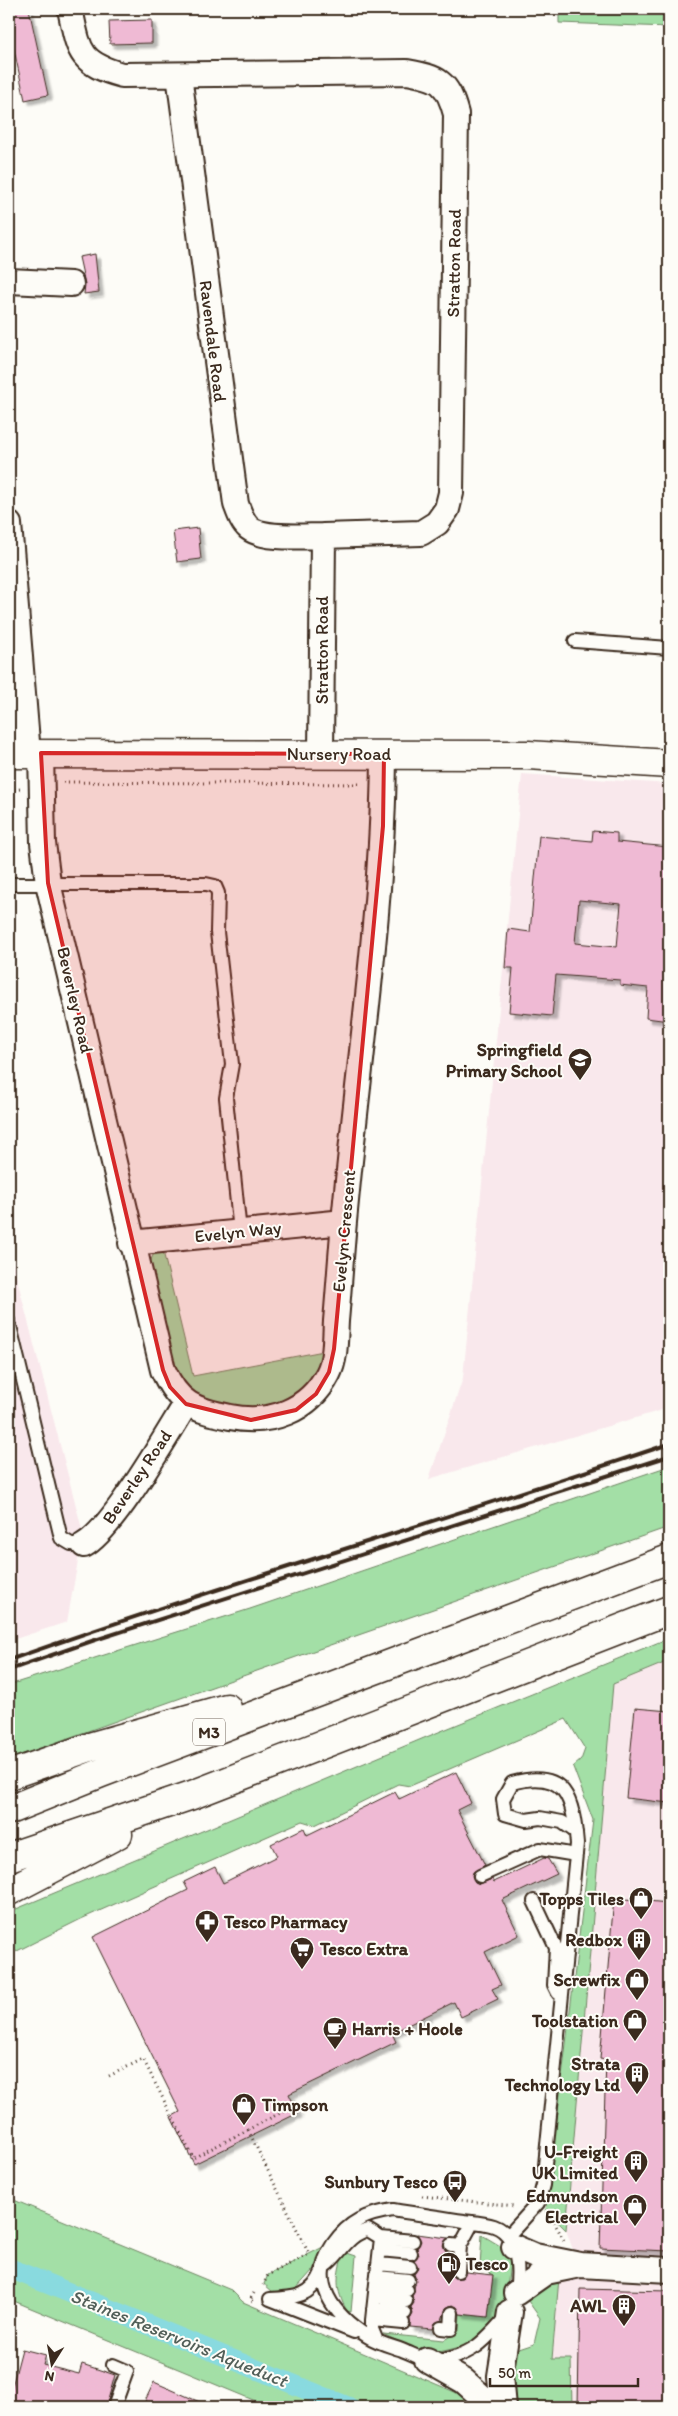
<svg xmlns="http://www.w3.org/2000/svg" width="678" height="2416" font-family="Itim,sans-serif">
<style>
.built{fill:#f9e8ec}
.green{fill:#a3dfa6;stroke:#6f8462}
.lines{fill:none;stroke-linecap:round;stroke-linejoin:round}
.canal{stroke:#89dadf;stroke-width:20}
.building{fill:#efbad4;stroke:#3b2a1e;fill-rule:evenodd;filter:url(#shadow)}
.lane-casing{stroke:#3b2a1e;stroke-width:16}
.street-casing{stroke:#3b2a1e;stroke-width:28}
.secondary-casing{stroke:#3b2a1e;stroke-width:31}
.highway-casing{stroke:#3b2a1e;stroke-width:31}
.path{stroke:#3b2a1e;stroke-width:3;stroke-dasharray:1 4;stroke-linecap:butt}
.lane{stroke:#fdfcf7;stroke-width:12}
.street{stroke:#fdfcf7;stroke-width:24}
.secondary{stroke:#fdfcf7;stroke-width:28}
.highway{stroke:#fdfcf7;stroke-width:28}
.rail{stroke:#3b2a1e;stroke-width:4}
.marked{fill:#d62828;fill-opacity:0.2;stroke:#d62828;stroke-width:4;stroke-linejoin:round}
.labels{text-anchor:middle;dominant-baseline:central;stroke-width:4;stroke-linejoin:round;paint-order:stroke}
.shield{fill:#fdfcf7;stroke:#75695f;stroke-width:1}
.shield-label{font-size:16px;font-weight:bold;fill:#3b2a1e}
.street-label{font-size:18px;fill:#3b2a1e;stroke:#fdfcf7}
.poi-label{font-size:18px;font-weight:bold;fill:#3b2a1e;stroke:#fdfcf7;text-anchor:end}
.water-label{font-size:19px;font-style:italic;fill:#525f58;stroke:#fdfcf7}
</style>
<defs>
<filter id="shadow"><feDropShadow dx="4.5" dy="4.5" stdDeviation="1" flood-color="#0004"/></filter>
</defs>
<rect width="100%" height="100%" fill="#fdfcf7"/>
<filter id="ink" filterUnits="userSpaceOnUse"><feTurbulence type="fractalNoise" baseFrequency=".02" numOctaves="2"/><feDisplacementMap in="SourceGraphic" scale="10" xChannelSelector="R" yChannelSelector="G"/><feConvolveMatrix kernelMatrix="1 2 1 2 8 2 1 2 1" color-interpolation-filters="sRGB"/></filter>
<g filter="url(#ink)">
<path class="built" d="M522,774l147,10v624l-240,71 34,-101z
M9,1248l74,285 -16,89 -58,19z
M669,1661v746h-121l23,-48h-19l7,-81 14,-28 -7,-20 47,-547z"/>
<path class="green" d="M559,9h110v18l-110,-4z
M163,1251l30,125 141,-27 -18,45 -65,26 -81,-33 -21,-122 4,-10z
M669,1466v61l-322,112 -338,120v-74l241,-76z
M669,1638v23l-56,23 -47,546 -7,-7 -10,-5 -3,-8 47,-390 -20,-53 8,-7 4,-11 -19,-30 -156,67 -12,-2 -83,41 -13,-4 -221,98 -72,36v-43l415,-174z
M9,2198l222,92 12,12 247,105h-220l-261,-108z
M482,2235l20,12 8,15 -5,46 -16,22 -20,15 -34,8 -19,-3 -33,-16 61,6 15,-9 1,-17 28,3 5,-42 -13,-8z
M325,2246l-12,24 -19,21 -20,2 -10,-9 4,-9z
M344,2252l12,4 -5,56 -4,-1c-12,-21 -11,-36 -3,-59z
M559,2278l-7,81h19l1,48h-55l-6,-32 5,-25 18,-6 6,-26 -12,-17 12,-14z"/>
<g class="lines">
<path class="canal" d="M9,2268l340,139"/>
</g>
<path class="building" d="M9,9h20l19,86 -23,5 -16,-73z
M152,20v23l-42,1 -1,-23z
M95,254l4,38 -15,2 1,-10 -6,-27z
M198,528l3,31 -24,3 -4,-31z
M593,831l24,2v9l52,5 -2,55h2v119l-23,-3 2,-30 -28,-3v-5l-64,-5 -4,41 -43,-4 4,-44h-8l3,-39 22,3 9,-96 53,5zM579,900l42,4 -4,43 -42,-4z
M635,1708l34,3v92l-43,-5z
M456,1772l15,31 -14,7 28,55 -12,7 -1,4 3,6 5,2 12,-5 2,3 50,-24 4,1 9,15 -55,26 17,35 -34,17 16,33 -9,4 6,10 -37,18 -7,-15 -62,31 4,9 -107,52 9,19 -104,51 -23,-47 9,-5 -87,-175 95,-47 -4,-8 31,-15 8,16 54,-27 -6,-12 33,-16 3,7 88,-43 4,7z
M614,1898l55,5v348l-69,-3 6,-188 -6,-1z
M417,2234l31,4 -5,7 3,6 4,2 -2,17 6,8h8l4,-6 27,3 -5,42 -28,-3 -3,-7 -5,-2 -6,3 -4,12 -7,3 -2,6 -23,-2v-8l3,-5 -2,-7 3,-4 -2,-7 4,-16 -2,-6 4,-7 -4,-7 5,-6 -2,-6 4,-7z
M580,2289l89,2v116h-91z
M22,2349l24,6 -3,10 36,9 3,-10 33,11 -9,32h-97v-9z
M154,2382l57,25h-52l-14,-6z"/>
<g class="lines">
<defs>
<path id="lane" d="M575,641l94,7
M9,884h197l9,2 3,7 -1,39 15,132 -6,34 14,134
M9,1322l52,216 10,6 13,1
M480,1876l60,-27 36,6
M534,1901l22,47 -2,37 4,8
M393,2210c23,4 47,7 71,11 9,1 21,2 30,5 29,10 27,61 16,84 -4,9 -25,30 -33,36 -13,9 -34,17 -50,14 -8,-2 -17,-7 -25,-10 -11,-4 -24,-7 -35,-14 -33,-21 -60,-54 -34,-92 16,-23 33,-30 60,-34z
M508,2236l30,-33 5,-18 34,-341c-4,-46 -11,-76 -65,-61l-9,16 2,15 21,6 14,-2 22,4 14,10
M451,2245l9,1 13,-24
M380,2250l31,3
M378,2264l32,3
M325,2266c16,-12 22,-31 43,-36l13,8 32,3
M458,2271l2,-25
M322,2272c-10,25 -28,26 -52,27l84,33
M377,2277l31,3
M376,2287l31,3
M375,2297l31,4
M373,2309l32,4
M372,2320l31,3
M441,2328l10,1 1,-16
M377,2341l-5,-12v-9l9,-82
M113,2365l14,6 -13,36"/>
<path id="street" d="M70,9c9,41 8,54 52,66l285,-3c32,6 40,9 49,42l-5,379 -4,16 -10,14 -16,10 -98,3 -2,218
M179,75l57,429c3,8 6,18 13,24 15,12 55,8 74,8
M9,281l62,3
M9,524l19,230
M41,753l2,90 5,40 115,487c15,34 31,40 67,47 40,8 79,-6 98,-43 8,-15 7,-36 8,-53 3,-33 5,-66 8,-99 14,-156 39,-312 40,-468
M131,1243l213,-21
M84,1545c29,-16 82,-109 102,-141
M514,2247l21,9 45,9 -34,7 -30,21
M580,2265l89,5
M427,2360l37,21 29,26
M503,2407l-3,-31 10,-64"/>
<path id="secondary" d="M9,754l519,1 141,9"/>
<path id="highway" d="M9,1775l84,-29 134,-38
M9,1810l92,-37 568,-214
M9,1857l183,-62 477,-185
M9,1891l109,-57"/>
</defs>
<use href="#lane" class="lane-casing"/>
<use href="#street" class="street-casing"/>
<use href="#secondary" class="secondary-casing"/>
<use href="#highway" class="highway-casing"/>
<path class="path" d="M63,782l299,2
M9,790l12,-1
M109,2076l34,-17 50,99 93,-48
M248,2130l61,124 -41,21 -5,10
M422,2196l93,10
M549,2213l15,27
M254,2293l-4,7 6,3"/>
<use href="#lane" class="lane"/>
<use href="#street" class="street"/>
<use href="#secondary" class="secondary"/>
<use href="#highway" class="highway"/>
<path class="rail" d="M9,1660c218,-77 441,-142 660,-216
M9,1670l83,-29 577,-185"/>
</g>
</g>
<path class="marked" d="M41,753l343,1 -1,72 -49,523 -5,23 -13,22 -20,16 -45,10 -65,-16 -16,-17 -7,-17 -115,-487z"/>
<defs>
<symbol id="school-pin" viewBox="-11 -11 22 30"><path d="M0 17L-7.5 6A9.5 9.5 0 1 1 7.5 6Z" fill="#3b2a1e" stroke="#fdfcf7"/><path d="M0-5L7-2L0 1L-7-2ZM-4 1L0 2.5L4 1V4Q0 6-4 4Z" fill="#fff"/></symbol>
<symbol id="shop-pin" viewBox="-11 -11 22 30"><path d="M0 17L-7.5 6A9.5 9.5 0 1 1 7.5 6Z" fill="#3b2a1e" stroke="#fdfcf7"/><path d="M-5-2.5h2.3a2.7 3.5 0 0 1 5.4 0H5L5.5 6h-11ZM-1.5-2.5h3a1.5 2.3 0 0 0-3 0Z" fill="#fff"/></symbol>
<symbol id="pharmacy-pin" viewBox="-11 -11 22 30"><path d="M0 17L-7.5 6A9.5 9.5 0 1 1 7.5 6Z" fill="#3b2a1e" stroke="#fdfcf7"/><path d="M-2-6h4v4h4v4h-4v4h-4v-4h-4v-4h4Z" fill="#fff"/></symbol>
<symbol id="building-pin" viewBox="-11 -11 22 30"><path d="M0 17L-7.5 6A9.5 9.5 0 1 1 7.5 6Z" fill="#3b2a1e" stroke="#fdfcf7"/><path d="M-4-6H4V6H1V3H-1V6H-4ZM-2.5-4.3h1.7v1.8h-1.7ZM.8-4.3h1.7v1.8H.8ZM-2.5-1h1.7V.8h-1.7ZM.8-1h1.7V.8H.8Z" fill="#fff"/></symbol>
<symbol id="supermarket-pin" viewBox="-11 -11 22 30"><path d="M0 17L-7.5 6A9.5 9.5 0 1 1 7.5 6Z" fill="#3b2a1e" stroke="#fdfcf7"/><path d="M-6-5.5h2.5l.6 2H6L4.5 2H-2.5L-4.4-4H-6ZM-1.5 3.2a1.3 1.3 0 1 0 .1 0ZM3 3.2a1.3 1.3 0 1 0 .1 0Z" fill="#fff"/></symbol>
<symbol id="cafe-pin" viewBox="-11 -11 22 30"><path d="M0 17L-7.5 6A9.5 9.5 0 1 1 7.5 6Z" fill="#3b2a1e" stroke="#fdfcf7"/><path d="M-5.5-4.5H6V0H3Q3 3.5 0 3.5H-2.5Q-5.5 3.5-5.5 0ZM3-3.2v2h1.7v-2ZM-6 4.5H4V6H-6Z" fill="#fff"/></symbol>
<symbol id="bus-pin" viewBox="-11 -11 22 30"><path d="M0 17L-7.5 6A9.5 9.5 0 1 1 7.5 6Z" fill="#3b2a1e" stroke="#fdfcf7"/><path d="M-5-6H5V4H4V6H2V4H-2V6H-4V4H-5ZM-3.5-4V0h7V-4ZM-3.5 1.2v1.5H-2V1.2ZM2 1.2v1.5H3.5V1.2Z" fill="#fff"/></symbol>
<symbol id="fuel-pin" viewBox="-11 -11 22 30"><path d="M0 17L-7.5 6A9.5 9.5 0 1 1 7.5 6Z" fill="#3b2a1e" stroke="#fdfcf7"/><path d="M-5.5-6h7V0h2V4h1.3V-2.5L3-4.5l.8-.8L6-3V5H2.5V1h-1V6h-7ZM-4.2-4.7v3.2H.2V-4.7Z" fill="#fff"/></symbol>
</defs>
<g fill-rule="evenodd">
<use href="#school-pin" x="566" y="1046" width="28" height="38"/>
<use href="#shop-pin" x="627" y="1885" width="28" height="38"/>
<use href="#pharmacy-pin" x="193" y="1908" width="28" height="38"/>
<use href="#building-pin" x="625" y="1926" width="28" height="38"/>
<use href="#supermarket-pin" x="288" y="1935" width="28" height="38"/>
<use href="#shop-pin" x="623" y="1966" width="28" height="38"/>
<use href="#shop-pin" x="621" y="2007" width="28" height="38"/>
<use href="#cafe-pin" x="321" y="2015" width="28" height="38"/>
<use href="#building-pin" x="623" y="2060" width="28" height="38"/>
<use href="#shop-pin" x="230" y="2091" width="28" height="38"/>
<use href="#building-pin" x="622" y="2148" width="28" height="38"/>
<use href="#bus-pin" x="441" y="2168" width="28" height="38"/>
<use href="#shop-pin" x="621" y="2192" width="28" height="38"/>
<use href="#fuel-pin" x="435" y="2250" width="28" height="38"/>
<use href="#building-pin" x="610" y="2292" width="28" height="38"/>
</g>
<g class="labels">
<rect class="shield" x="193" y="1718.5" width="32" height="27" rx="4"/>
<g class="shield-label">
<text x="209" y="1732">M3</text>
</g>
<g class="street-label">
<text transform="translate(454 263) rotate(-89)">Stratton Road</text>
<text transform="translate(213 341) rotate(83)">Ravendale Road</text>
<text transform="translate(322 650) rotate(-90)">Stratton Road</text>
<text x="339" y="754">Nursery Road</text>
<text transform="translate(75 1000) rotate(77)">Beverley Road</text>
<text transform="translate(344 1231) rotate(-85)">Evelyn Crescent</text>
<text transform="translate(238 1232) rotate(-6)">Evelyn Way</text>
<text transform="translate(137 1477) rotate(-56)">Beverley Road</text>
</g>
<g class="poi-label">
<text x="562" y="1050">Springfield<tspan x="562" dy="21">Primary School</tspan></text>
<text x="624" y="1899">Topps Tiles</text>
<text x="224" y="1922" text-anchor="start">Tesco Pharmacy</text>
<text x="622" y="1940">Redbox</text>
<text x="320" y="1949" text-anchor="start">Tesco Extra</text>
<text x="620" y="1980">Screwfix</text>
<text x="618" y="2021">Toolstation</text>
<text x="352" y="2029" text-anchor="start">Harris + Hoole</text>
<text x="620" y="2064">Strata<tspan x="620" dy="21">Technology Ltd</tspan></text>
<text x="262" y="2105" text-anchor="start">Timpson</text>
<text x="618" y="2152">U-Freight<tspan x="618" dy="21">UK Limited</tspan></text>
<text x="438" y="2182">Sunbury Tesco</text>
<text x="618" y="2196">Edmundson<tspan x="618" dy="21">Electrical</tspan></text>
<text x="466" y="2264" text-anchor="start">Tesco</text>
<text x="606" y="2306">AWL</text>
</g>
<g class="water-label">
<text transform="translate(179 2338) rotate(22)">Staines Reservoirs Aqueduct</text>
</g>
</g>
<rect width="678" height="2416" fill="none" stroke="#fdfcf7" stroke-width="30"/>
<rect x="15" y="15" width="648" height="2386" fill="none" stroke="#3b2a1e" stroke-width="2" filter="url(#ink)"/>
<g transform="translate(52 2364) rotate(191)" stroke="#fdfcf7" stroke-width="4" paint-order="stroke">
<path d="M0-4L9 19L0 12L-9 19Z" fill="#3b2a1e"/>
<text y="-8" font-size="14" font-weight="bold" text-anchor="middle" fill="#3b2a1e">N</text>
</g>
<path d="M490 2378v8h148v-8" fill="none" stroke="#3b2a1e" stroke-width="2.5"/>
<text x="498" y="2378" font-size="15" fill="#3b2a1e" stroke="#fdfcf7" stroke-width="4" paint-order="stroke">50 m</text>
</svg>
